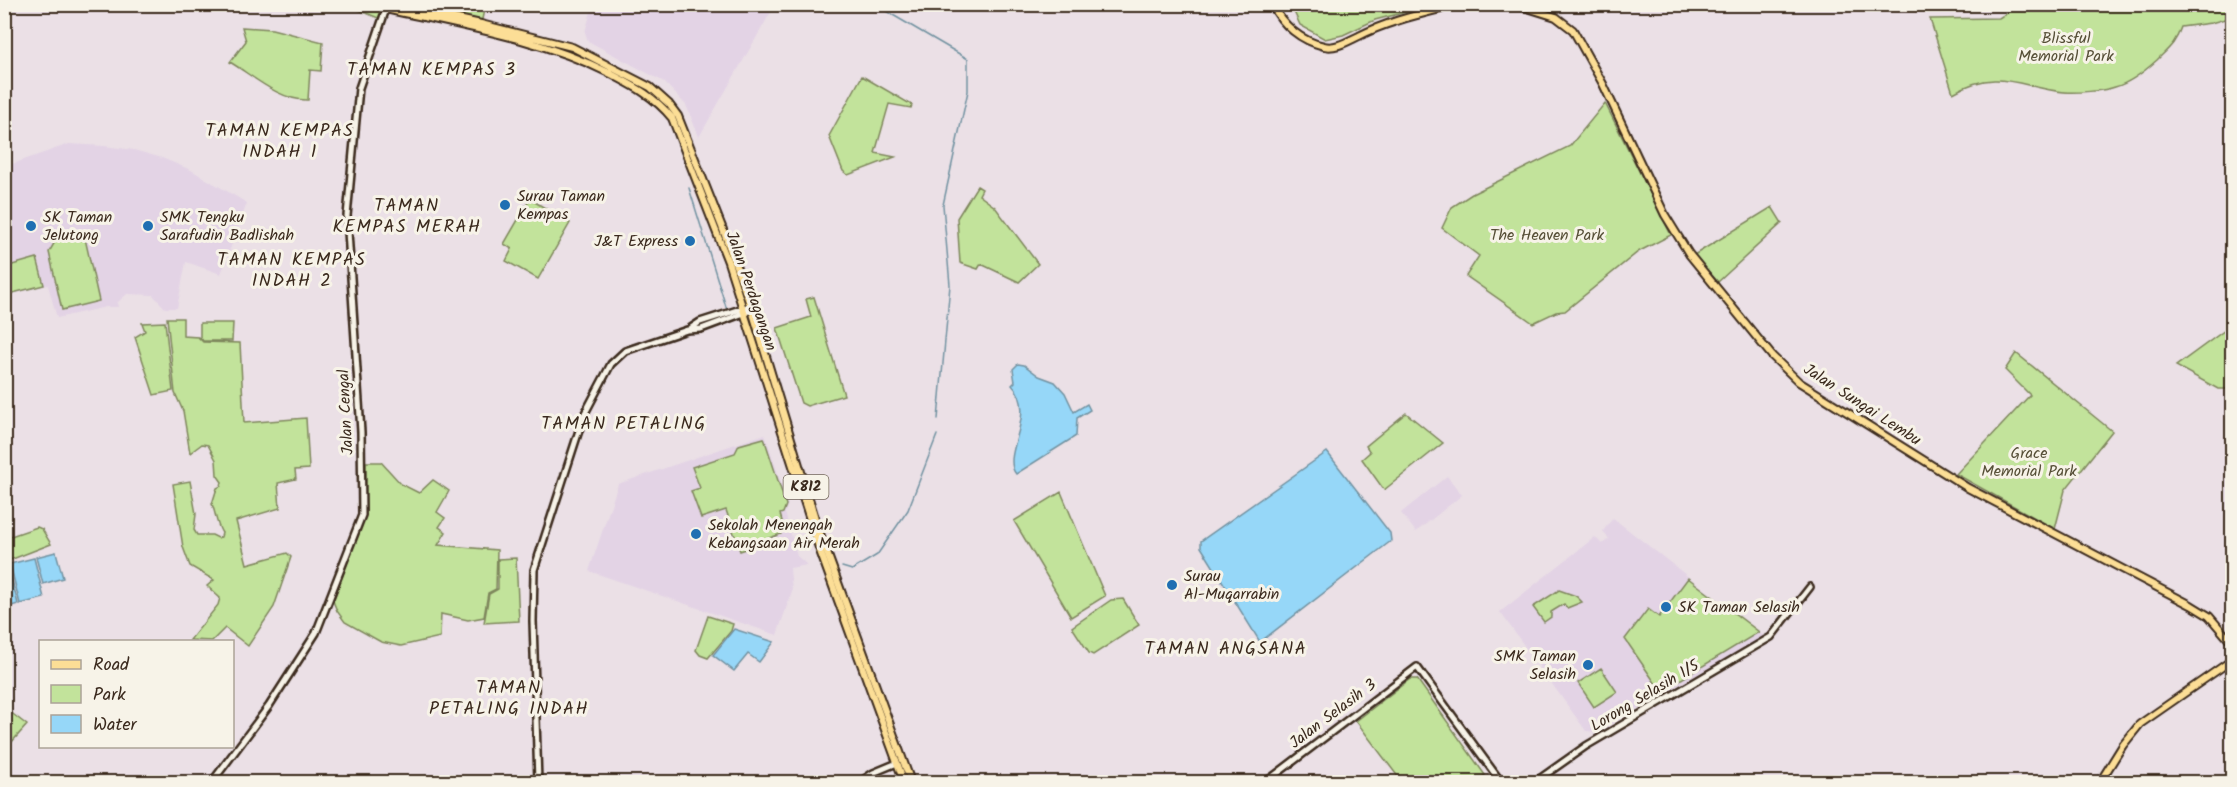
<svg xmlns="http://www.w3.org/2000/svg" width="2237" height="787" font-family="Kalam,sans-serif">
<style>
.built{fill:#e3d3e5}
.green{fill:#c2e39b;stroke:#7e865c;stroke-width:1.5}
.water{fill:#96d7f8;stroke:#7292a1;stroke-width:1.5}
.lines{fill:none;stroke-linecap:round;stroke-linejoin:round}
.stream{stroke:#7292a1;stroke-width:1.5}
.minor-casing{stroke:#3b2a1e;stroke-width:10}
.major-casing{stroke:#3b2a1e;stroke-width:10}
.minor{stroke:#f7f3e8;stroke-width:5}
.major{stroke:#fcde96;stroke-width:6}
.poi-dot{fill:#1f6fb2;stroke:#f7f3e8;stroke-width:2}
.labels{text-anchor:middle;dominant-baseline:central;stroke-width:6;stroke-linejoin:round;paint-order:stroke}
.shield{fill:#f7f3e8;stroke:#73665b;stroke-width:1.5}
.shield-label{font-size:15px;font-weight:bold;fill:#3b2a1e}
.park-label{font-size:16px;fill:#564f37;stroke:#f7f3e8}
.poi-label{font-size:16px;fill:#3b2a1e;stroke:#f7f3e8;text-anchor:start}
.street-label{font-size:16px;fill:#3b2a1e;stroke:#f7f3e8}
.neighbourhood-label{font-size:18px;letter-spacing:1.5px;fill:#3b2a1e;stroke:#f7f3e8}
</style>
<rect width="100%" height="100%" fill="#ebe0e6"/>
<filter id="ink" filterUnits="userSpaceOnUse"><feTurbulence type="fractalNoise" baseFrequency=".0167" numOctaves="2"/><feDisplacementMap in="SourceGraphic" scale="12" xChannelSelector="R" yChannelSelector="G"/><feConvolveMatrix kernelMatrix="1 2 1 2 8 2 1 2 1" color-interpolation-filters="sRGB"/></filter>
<g filter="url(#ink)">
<path class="built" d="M593,5v-1l182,1 -76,132 -13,-32 -22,-23 -76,-41 -3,-9z
M69,144l35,2 30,4 28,8 29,12 56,33 -26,71 -35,-12 -9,46h-12l-12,-13 -26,-1 -10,9 1,4h-12l-49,11 -9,-33 -43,11 -1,-129z
M765,434l23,70 -3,9 12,43 10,9 -17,3 2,23 -15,44 -188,-64 29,-87z
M1447,476l15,19 -46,37 -15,-19z
M1613,518l151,118 -168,96 -10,-1 -86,-119 95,-75 7,7 7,-5 -6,-8z"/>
<path class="green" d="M347,5h27l12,4 -3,11z
M389,5h68l27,5 -3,14z
M1291,5h142l-58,15 -32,15 -18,4 -25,-14z
M2019,5h213v12l-21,6 -30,4c-5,16 -12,21 -24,33 -11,10 -27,23 -42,27 -10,4 -40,6 -51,5 -45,-5 -66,-25 -111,1l-23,-74 69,-1z
M242,27l30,2 51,13 -2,29 -11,-1 -2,30c-28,1 -55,-24 -78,-38l16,-21z
M862,76l50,29 -1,3 -22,-4 -14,49 20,4 -47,18 -5,-4 -14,-35z
M1605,103l66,132 -33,17 -73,59 -9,1 -23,11 -67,-47 13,-20 -37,-28 10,-21 20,-13 98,-48z
M977,186l5,3 -3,6 16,12 43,57 -19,18 -38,-18 -3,5 -18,-6 -3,-45z
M530,199l40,24 -32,56 -32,-18 6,-12 -8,-5z
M1772,207l10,16 -64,59 -24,-27z
M84,234l15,67 -37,9 -13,-58 7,-12z
M37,258l7,27 -39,10v-28z
M814,297l30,98 -37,11 -6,-3 -24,-75 34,-11 -5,-18z
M167,318h16v18l15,1 5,5 37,1 4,80 62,-5 3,51 -14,1 1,9 -18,4 2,25 -44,13 11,43 40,-11 4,4 -17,50 -26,39 -23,-18 -13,13 -22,-1 28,-35 2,-7 -13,-12 7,-6 -24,-14 -7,-19 -10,-63 17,-3 6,33 -2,16 3,5h15l6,3 3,-1 1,-4c-6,-9 -6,-19 -10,-29l5,-16 4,-2 1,-4 -5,-7 -1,-15 -8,-15 -6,-1 -12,9 -7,-42 -8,-18z
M165,322l8,69 -19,4 -19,-58 10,-6 -3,-8z
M200,323h33l-1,18h-29l-3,-4z
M2232,325v64h-14l-42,-23z
M2016,353l96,78 -47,59 -10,39 -99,-55 74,-79 -25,-25z
M1406,413l37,30 -59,47 -22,-31 8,-7 -4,-6z
M764,438l22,67 -3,8 -3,1 4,14 -4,2 1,4 -27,9 1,3 -15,5 -14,-41 -25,8 -10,-27 9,-3 -8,-21 43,-14 4,-8z
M366,462h15l20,22 18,9 14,-13 16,11 -12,21 8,6 -6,9 7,5 -8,13 59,5 -1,39 -8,4 -4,24 -16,3 -27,-6 -1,23 -39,9 -20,-4 -36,-20 -8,-11 -4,-10 32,-85z
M1061,492l44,104 -34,21 -57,-96z
M37,527l5,2 9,15 -46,18v-24z
M516,558l3,63 -35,2 5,-29 9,-5v-30z
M1688,578l71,54 -94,57 -7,-2 -33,-48 23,-30 11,8z
M1559,590l17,6 6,6 -15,6 -3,-4 -13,8v5l-7,5 -11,-15z
M1123,599l16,26 -46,30 -4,-2 -17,-26 39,-27z
M708,616l25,8 -2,7 -23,27 -8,-3 -4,-5z
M1601,668l16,24 -23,15 -16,-24z
M1410,679h7l68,96 -10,7h-73l-46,-61z
M5,708l22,17 -17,19 -5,16z"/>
<path class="water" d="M1018,364l6,1 15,11 16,6 10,11 9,19 13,-8 3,6 -13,8 -1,18 -60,38c-16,-19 23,-61 -4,-89l3,-3 -2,-13z
M1327,452l63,81 1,8 -131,101 -59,-95v-6z
M56,552l7,26 -20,6 -7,-27z
M34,558l10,40 -24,6 -10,-40z
M8,565l10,39 -13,4v-42z
M734,629l40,13 -15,20 -11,-8 -14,17 -21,-16z"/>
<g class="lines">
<path class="stream" d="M874,4l94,55v32l-25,114 7,80 -12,134
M689,188l38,122
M842,567l10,3 25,-15 31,-45 29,-75"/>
<defs>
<path id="minor" d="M691,328l9,-6 47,-15
M212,782l57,-76 47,-73 46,-118 -1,-83 -14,-216 12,-128 28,-82
M538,782l-5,-161 1,-51 50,-155 27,-51 14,-13 62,-21 14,-1 51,-19
M860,782l13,-9 24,-10
M1266,782l151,-115 84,115
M1535,782l51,-36 185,-109 39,-50"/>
<path id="major" d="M374,4l12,5c76,17 153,29 223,64 25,13 45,23 63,45l56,144 92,289 84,231
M389,4l92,20 91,23 78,40 19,17 9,12 44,111 30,83 66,218 93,254
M1272,4c10,21 29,37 52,42 12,3 24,-5 35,-10 31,-16 67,-23 101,-32
M1515,4l41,13 17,13 30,54 62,131 24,39 83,102 27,26 169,106 223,117 18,11 23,27
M2100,782l23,-37 17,-21 92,-64"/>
</defs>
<use href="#minor" class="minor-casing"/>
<use href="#major" class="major-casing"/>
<use href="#minor" class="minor"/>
<use href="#major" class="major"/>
</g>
</g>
<g class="poi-dot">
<circle cx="505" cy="205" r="6"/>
<circle cx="31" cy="226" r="6"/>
<circle cx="148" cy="226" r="6"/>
<circle cx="690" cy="241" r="6"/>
<circle cx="696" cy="534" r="6"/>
<circle cx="1172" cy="585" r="6"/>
<circle cx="1666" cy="607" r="6"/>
<circle cx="1588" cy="665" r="6"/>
</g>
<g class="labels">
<rect class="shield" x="783.5" y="475" width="45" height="24" rx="4.5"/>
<g class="shield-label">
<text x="806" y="487">K812</text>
</g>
<g class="park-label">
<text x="2066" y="38">Blissful<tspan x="2066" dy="18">Memorial Park</tspan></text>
<text x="1547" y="235">The Heaven Park</text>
<text x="2029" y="453">Grace<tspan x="2029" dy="18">Memorial Park</tspan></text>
</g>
<g class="poi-label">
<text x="517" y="196">Surau Taman<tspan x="517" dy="18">Kempas</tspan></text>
<text x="43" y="217">SK Taman<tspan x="43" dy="18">Jelutong</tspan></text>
<text x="160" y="217">SMK Tengku<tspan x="160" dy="18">Sarafudin Badlishah</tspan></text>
<text x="678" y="241" text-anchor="end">J&amp;T Express</text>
<text x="708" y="525">Sekolah Menengah<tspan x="708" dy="18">Kebangsaan Air Merah</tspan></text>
<text x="1184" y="576">Surau<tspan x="1184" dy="18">Al-Muqarrabin</tspan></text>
<text x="1678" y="607">SK Taman Selasih</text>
<text x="1576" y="656" text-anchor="end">SMK Taman<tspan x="1576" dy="18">Selasih</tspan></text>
</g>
<g class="street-label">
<text transform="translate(751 291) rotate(71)">Jalan Perdagangan</text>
<text transform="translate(1862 405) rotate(33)">Jalan Sungai Lembu</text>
<text transform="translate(346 412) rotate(-93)">Jalan Cengal</text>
<text transform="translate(1645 696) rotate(-31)">Lorong Selasih 1/5</text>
<text transform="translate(1333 714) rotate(-37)">Jalan Selasih 3</text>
</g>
<g class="neighbourhood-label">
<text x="432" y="70">TAMAN KEMPAS 3</text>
<text x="280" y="131">TAMAN KEMPAS<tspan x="280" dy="21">INDAH 1</tspan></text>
<text x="407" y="206">TAMAN<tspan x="407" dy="21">KEMPAS MERAH</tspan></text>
<text x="292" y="260">TAMAN KEMPAS<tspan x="292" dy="21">INDAH 2</tspan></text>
<text x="624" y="424">TAMAN PETALING</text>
<text x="1226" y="649">TAMAN ANGSANA</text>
<text x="509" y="688">TAMAN<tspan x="509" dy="21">PETALING INDAH</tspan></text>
</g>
</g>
<rect width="2237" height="787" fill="none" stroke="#f7f3e8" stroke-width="24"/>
<rect x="12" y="12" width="2213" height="763" fill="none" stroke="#3b2a1e" stroke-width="2" filter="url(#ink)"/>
<rect x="39" y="640" width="195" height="108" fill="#f7f3e8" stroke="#aca397" stroke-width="1.5"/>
<rect x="51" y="660" width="30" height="9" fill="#fcde96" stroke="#aca397" stroke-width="1.5"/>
<text x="93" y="670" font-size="18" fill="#3b2a1e">Road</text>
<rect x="51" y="685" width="30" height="18" fill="#c2e39b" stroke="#aca397" stroke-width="1.5"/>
<text x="93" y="700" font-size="18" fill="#3b2a1e">Park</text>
<rect x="51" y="715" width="30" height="18" fill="#96d7f8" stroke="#aca397" stroke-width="1.5"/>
<text x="93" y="730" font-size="18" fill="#3b2a1e">Water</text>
</svg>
